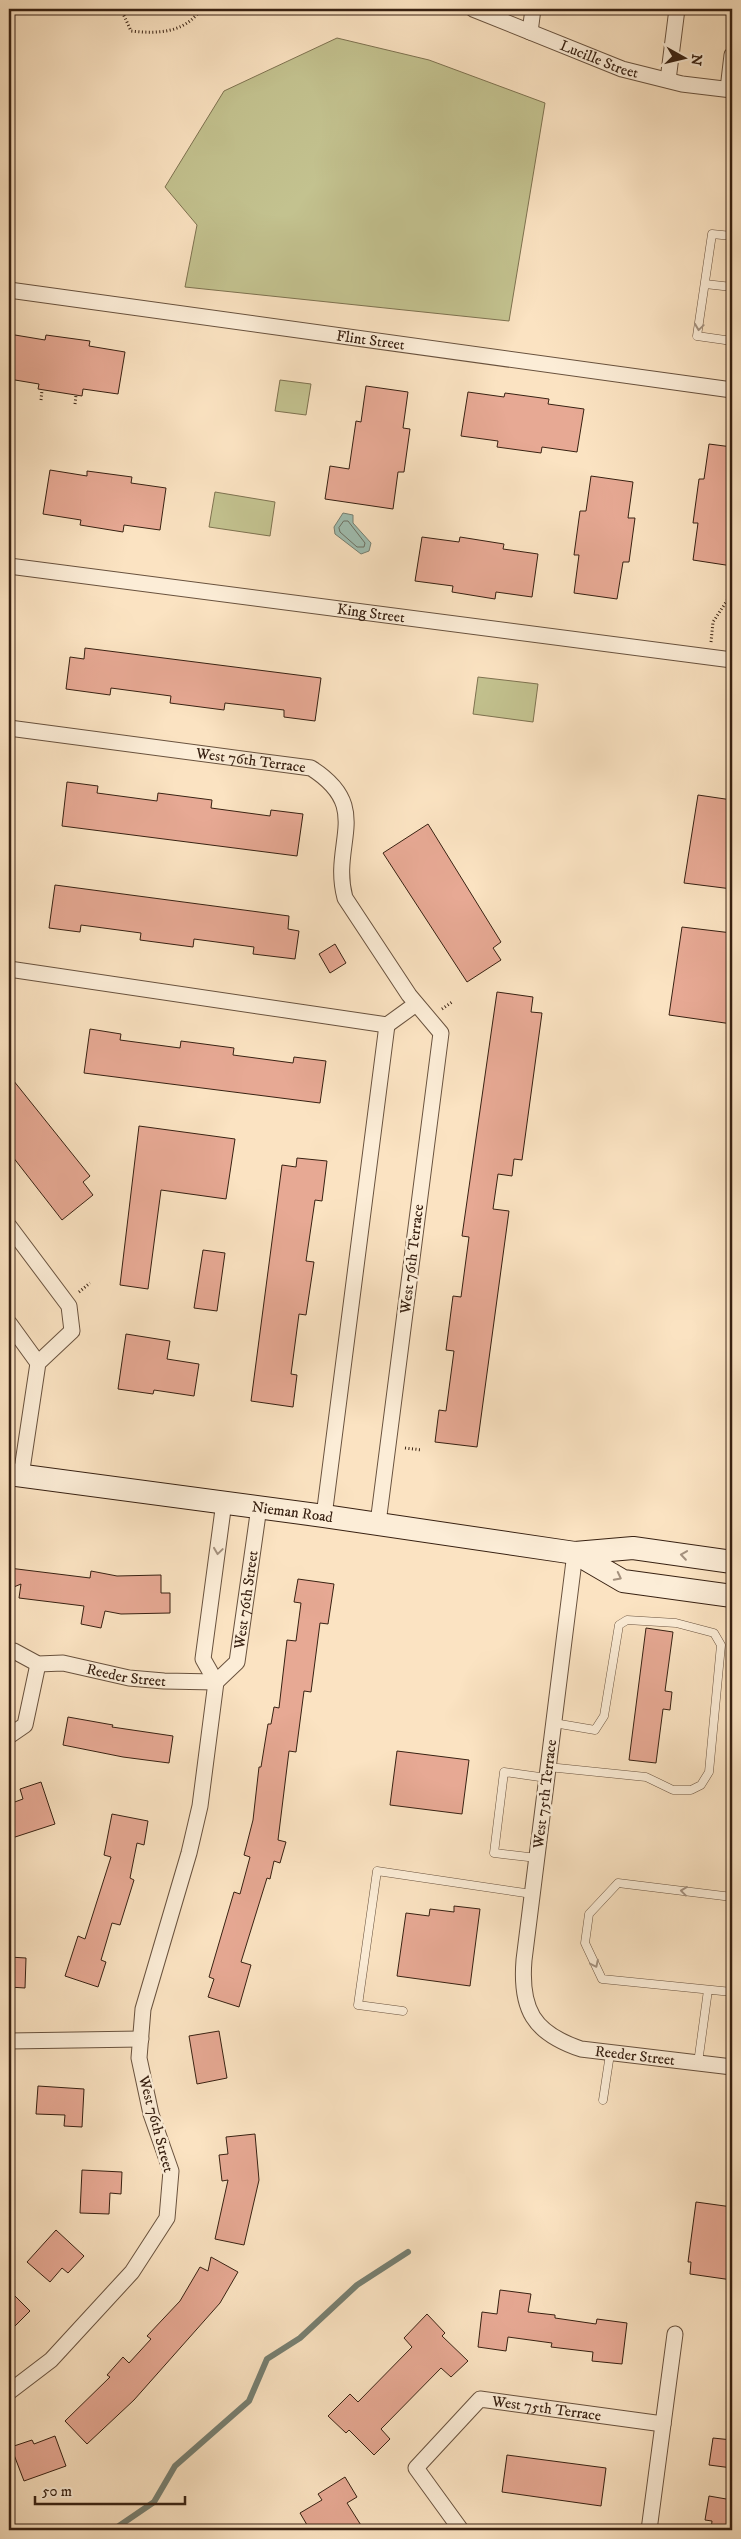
<svg xmlns="http://www.w3.org/2000/svg" width="741" height="2539" font-family="'IM FELL DW Pica',serif">
<style>
.green{fill:#c3c28f;stroke:#7e7250}
.water{fill:#9fbeb1;stroke:#767f71}
.lines{fill:none;stroke-linecap:round;stroke-linejoin:round}
.shore{stroke:#6c7062;stroke-width:1}
.stream{stroke:#767f71;stroke-width:6}
.building{fill:#e7a994;stroke:#382112}
.lane-casing{stroke:#69523e;stroke-width:9}
.street-casing{stroke:#69523e;stroke-width:17}
.secondary-casing{stroke:#382112;stroke-width:24}
.path{stroke:#382112;stroke-width:3;stroke-dasharray:1 2.5;stroke-linecap:butt}
.lane{stroke:#fcedd7;stroke-width:8}
.street{stroke:#fcedd7;stroke-width:15}
.secondary{stroke:#fcedd7;stroke-width:22}
.oneway{stroke:#a4917e}
.labels{text-anchor:middle;dominant-baseline:central;stroke-width:5;stroke-linejoin:round;paint-order:stroke}
.street-label{font-size:15px;fill:#382112;stroke:#fcedd7}
</style>
<rect width="100%" height="100%" fill="#fbe3c2"/>
<filter id="stains"><feTurbulence type="fractalNoise" baseFrequency=".004" numOctaves="4"/><feColorMatrix values="0 0 0 0 .2 0 0 0 0 .09 0 0 0 0 .02 0 0 0 .5 -.17"/></filter>
<radialGradient id="worn" r=".72"><stop offset=".6" stop-color="#630" stop-opacity="0"/><stop offset="1" stop-color="#630" stop-opacity=".3"/></radialGradient>
<path class="green" d="M337,38l92,22 116,43 -36,218 -324,-34 12,-62 -32,-38 59,-96z
M280,380l31,4 -5,31 -31,-4z
M215,492l60,10 -5,34 -61,-9z
M478,677l60,7 -5,38 -60,-8z"/>
<path class="water" d="M343,513l10,2v8l18,20 -2,8 -8,3 -26,-20 -1,-7z"/>
<g class="lines">
<path class="shore" d="M344,521h4l17,22 -1,4h-7l-17,-15 -1,-4z"/>
<path class="stream" d="M113,2530l41,-28 21,-36 74,-65 18,-42 33,-21 57,-53 51,-33"/>
</g>
<path class="building" d="M9,334l36,6 1,-5 44,6 -1,5 36,6 -7,42 -35,-5 -1,7 -44,-7 1,-5 -30,-5z
M366,386l42,6 -5,36 7,1 -6,43h-6l-5,37 -68,-10 5,-33 19,3 7,-48 5,1z
M468,392l36,5 1,-4 44,6 -1,5 36,5 -7,43 -35,-5 -1,6 -44,-6 1,-6 -37,-5z
M709,444l23,3v119l-39,-6 5,-37h-5l6,-44h5z
M50,470l37,6v-5l45,6 -1,6 35,5 -6,42 -36,-5 -1,7 -43,-7 1,-5 -38,-6z
M591,476l42,6 -5,36h7l-6,44h-6l-6,37 -43,-6 5,-38h-5l6,-44h6z
M422,537l37,5 1,-5 44,7 -1,5 35,5 -6,43 -36,-5 -1,7 -43,-7 1,-6 -38,-5z
M85,648l236,30 -6,43 -31,-4v-7l-59,-7 -1,7 -54,-7 1,-7 -60,-8 -1,7 -44,-6 4,-32 14,2z
M67,782l31,4 -1,7 60,8 1,-8 54,7 -1,8 59,8 1,-6 32,4 -6,42 -235,-30z
M698,795l34,5v89l-48,-6z
M428,824l73,118 -8,6 8,12 -34,22 -84,-129z
M55,885l234,31 -1,13 11,2 -4,28 -42,-5 1,-7 -60,-8 -1,8 -53,-7 1,-7 -60,-8 -1,7 -31,-4z
M682,927l50,6v91l-63,-9z
M335,944l11,19 -16,10 -11,-19z
M497,992l36,5 -2,15 11,1 -20,147 -8,-1 -2,17 -14,-2 -5,35 16,2 -32,236 -42,-5 4,-32 7,1 8,-60 -8,-1 7,-54 8,1 8,-60 -7,-1z
M90,1029l31,5 -1,6 60,8 1,-7 53,7 -1,7 60,8 1,-6 32,4 -6,42 -236,-30z
M9,1075l81,101 -7,6 10,13 -31,25 -53,-68z
M139,1126l96,13 -9,60 -65,-9 -13,99 -28,-4z
M297,1158l30,3 -5,40 -7,-1 -9,61 8,1 -8,53 -7,-1 -8,60 6,1 -4,32 -42,-6 31,-236 14,2z
M203,1250l22,3 -8,58 -23,-3z
M126,1334l44,7 -3,18 32,5 -5,32 -40,-6 -1,4 -35,-5z
M9,1568l81,10 1,-7 26,5 44,-1v18h9v20l-49,1 -16,-3 -4,17 -20,-4 3,-18 -65,-8 2,-14 -12,5z
M298,1579l36,5 -6,40 -8,-1 -9,69 -7,-1 -8,61 -7,-1 -11,89 8,2 -6,21 -6,-2 -4,18 -3,-1 -26,84 10,3 -12,42 -31,-10 6,-18 -5,-2 25,-85 6,2 10,-37 -6,-2 9,-35 6,-53h2l7,-43h3l3,-17 5,1 8,-68 9,1 5,-38 -7,-1z
M646,1628l27,4 -8,59 7,1 -2,18 -7,-1 -7,54 -27,-3z
M68,1717l45,8 -1,2 61,9 -4,27 -46,-6 -60,-12z
M397,1751l72,9 -7,54 -72,-9z
M41,1782l14,42 -46,15v-35l14,-5 -3,-10z
M112,1814l36,7 -4,24 -7,-2 -7,35 4,2 -14,45 -8,-2 -11,37 5,2 -8,25 -33,-11 13,-40 7,3 26,-82 -7,-2z
M454,1906l26,3 -10,77 -73,-10 9,-63 23,3 1,-7 24,3z
M9,1957l17,1 -1,30 -16,-1z
M219,2031l8,47 -30,6 -8,-48z
M38,2086l46,3 -2,38 -18,-1 1,-11 -29,-1z
M255,2134l4,46 -15,65 -29,-6 13,-59 -6,1 -3,-26 9,-1 -2,-17z
M82,2170l40,2 -1,22 -11,-1 -1,21 -29,-1z
M696,2202l36,5v73l-42,-6 1,-12h-3z
M56,2230l28,26 -16,17 -6,-5 -12,14 -23,-20z
M211,2257l27,15 -18,31 -86,97 -47,44 -22,-23 45,-44 -3,-2 16,-18 6,6 22,-24 -4,-3 33,-35 20,-34 8,4z
M9,2290l21,21 -21,21z
M500,2290l31,4 -3,18 27,3v3l41,6 1,-5 30,4 -5,41 -30,-3 1,-9 -42,-5 1,-4 -44,-6 -2,14 -28,-4 4,-35 15,2z
M427,2314l18,19 -3,3 26,25 -17,16 -10,-9 -60,61 9,10 -16,16 -25,-25 -3,3 -18,-17 22,-22 8,8 54,-55 -8,-9z
M55,2436l11,30 -42,15 -13,-34 21,-7 2,4z
M713,2438l19,2v28l-23,-3z
M507,2455l99,13 -5,38 -99,-14z
M345,2477l12,20 -10,6 17,27h-54l-10,-17 22,-13 -4,-6z
M709,2496l23,4v30h-21l1,-9 -7,-1z"/>
<g class="lines">
<defs>
<path id="lane" d="M732,236l-20,-2 -15,102 35,5
M705,284l27,3
M548,1767l98,10 27,13h18l10,-5 8,-13 12,-127 -7,-12 -38,-10 -49,-3 -8,5 -15,91 -9,14 -41,-7
M537,1858l-43,-5 10,-81 43,6
M732,1897l-114,-14 -29,31 -4,29 17,36 130,13
M403,2011l-45,-6 19,-134 155,23
M698,2063l10,-73
M603,2100l7,-46"/>
<g id="street">
<path id="s1" d="M473,9l149,60 60,15 50,6"/>
<path d="M530,32l3,-23"/>
<path d="M668,80l9,-71"/>
<path d="M728,89l4,-34"/>
<path id="s2" d="M9,290l723,100"/>
<path id="s3" d="M9,566l723,94"/>
<path id="s4" d="M9,728l302,40c63,40 19,75 34,130l64,97 32,38 -63,490"/>
<path d="M9,969l378,56 29,-21"/>
<path d="M9,1226l60,80 3,25 -34,32 -17,113"/>
<path d="M9,1323l29,40"/>
<path d="M324,1516l63,-491"/>
<path id="s5" d="M575,1553l-51,407c-4,49 9,73 57,89l151,18"/>
<path id="s6" d="M9,1652l5,-1 24,13 25,-1 66,15 35,3 52,1"/>
<path id="s7" d="M216,1682l21,-20 22,-155"/>
<path d="M9,1736l16,-11 13,-61"/>
<path d="M9,2041l132,-2"/>
<path d="M9,2392l42,-32 81,-88 35,-54 4,-47 -20,-57 -12,-56 4,-49 46,-156 11,-47 16,-124 -13,-23 21,-157"/>
<path id="s8" d="M461,2530l-45,-62 64,-69 183,25"/>
<path d="M649,2530l26,-196"/>
</g>
<g id="secondary">
<path id="s9" d="M9,1474l315,42 251,37 58,-5 99,14"/>
<path d="M575,1553l48,28 109,15"/>
</g>
</defs>
<use href="#lane" class="lane-casing"/>
<use href="#street" class="street-casing"/>
<use href="#secondary" class="secondary-casing"/>
<path class="path" d="M121,9l10,22c27,3 54,2 70,-22
M41,400l1,-10
M75,404l1,-9
M711,642l2,-20 19,-29
M442,1009l10,-7
M79,1292l11,-9
M405,1448l17,2"/>
<use href="#lane" class="lane"/>
<use href="#street" class="street"/>
<use href="#secondary" class="secondary"/>
</g>
<defs><path id="oneway-chevron" d="M-2-3.5L2.5 0L-2 3.5" fill="none" stroke-width="1.6" stroke-linecap="round" stroke-linejoin="round" transform="scale(1.25)"/></defs>
<g class="oneway">
<use href="#oneway-chevron" transform="translate(699 327) rotate(98)"/>
<use href="#oneway-chevron" transform="translate(218 1551) rotate(98)"/>
<use href="#oneway-chevron" transform="translate(684 1555) rotate(-172)"/>
<use href="#oneway-chevron" transform="translate(618 1577) rotate(27)"/>
<use href="#oneway-chevron" transform="translate(684 1891) rotate(-173)"/>
<use href="#oneway-chevron" transform="translate(595 1964) rotate(64)"/>
</g>
<g class="labels">
<g class="street-label">
<text stroke="none"><textPath href="#s1" startOffset="136">Lucille Street</textPath></text>
<text stroke="none"><textPath href="#s2" startOffset="365">Flint Street</textPath></text>
<text stroke="none"><textPath href="#s3" startOffset="365">King Street</textPath></text>
<text stroke="none"><textPath href="#s4" startOffset="244">West 76th Terrace</textPath></text>
<text transform="translate(412 1259) rotate(-83)">West 76th Terrace</text>
<text stroke="none"><textPath href="#s9" startOffset="286">Nieman Road</textPath></text>
<text stroke="none"><textPath href="#s7" startOffset="92">West 76th Street</textPath></text>
<text stroke="none"><textPath href="#s6" startOffset="122">Reeder Street</textPath></text>
<text transform="translate(545 1794) rotate(-83)">West 75th Terrace</text>
<text stroke="none"><textPath href="#s5" startOffset="582">Reeder Street</textPath></text>
<text transform="translate(156 2124) rotate(75)">West 76th Street</text>
<text stroke="none"><textPath href="#s8" startOffset="238">West 75th Terrace</textPath></text>
</g>
</g>
<rect width="741" height="2539" fill="none" stroke="#fbe3c2" stroke-width="30"/>
<rect x="10" y="10" width="721" height="2519" fill="none" stroke="#382112" stroke-width="2.5"/>
<rect x="15" y="15" width="711" height="2509" fill="none" stroke="#382112"/>
<g transform="translate(684 58) rotate(98)" stroke="#fcedd7" stroke-width="4" paint-order="stroke">
<path d="M0-4L9 19L0 12L-9 19Z" fill="#382112"/>
<text y="-8" font-size="14" font-weight="bold" text-anchor="middle" fill="#382112">N</text>
</g>
<path d="M35 2496v8h150v-8" fill="none" stroke="#382112" stroke-width="2.5"/>
<text x="42" y="2496" font-size="15" fill="#382112" stroke="#fcedd7" stroke-width="4" paint-order="stroke">50 m</text>
<rect width="100%" height="100%" filter="url(#stains)"/>
<rect width="100%" height="100%" fill="url(#worn)"/>
</svg>
